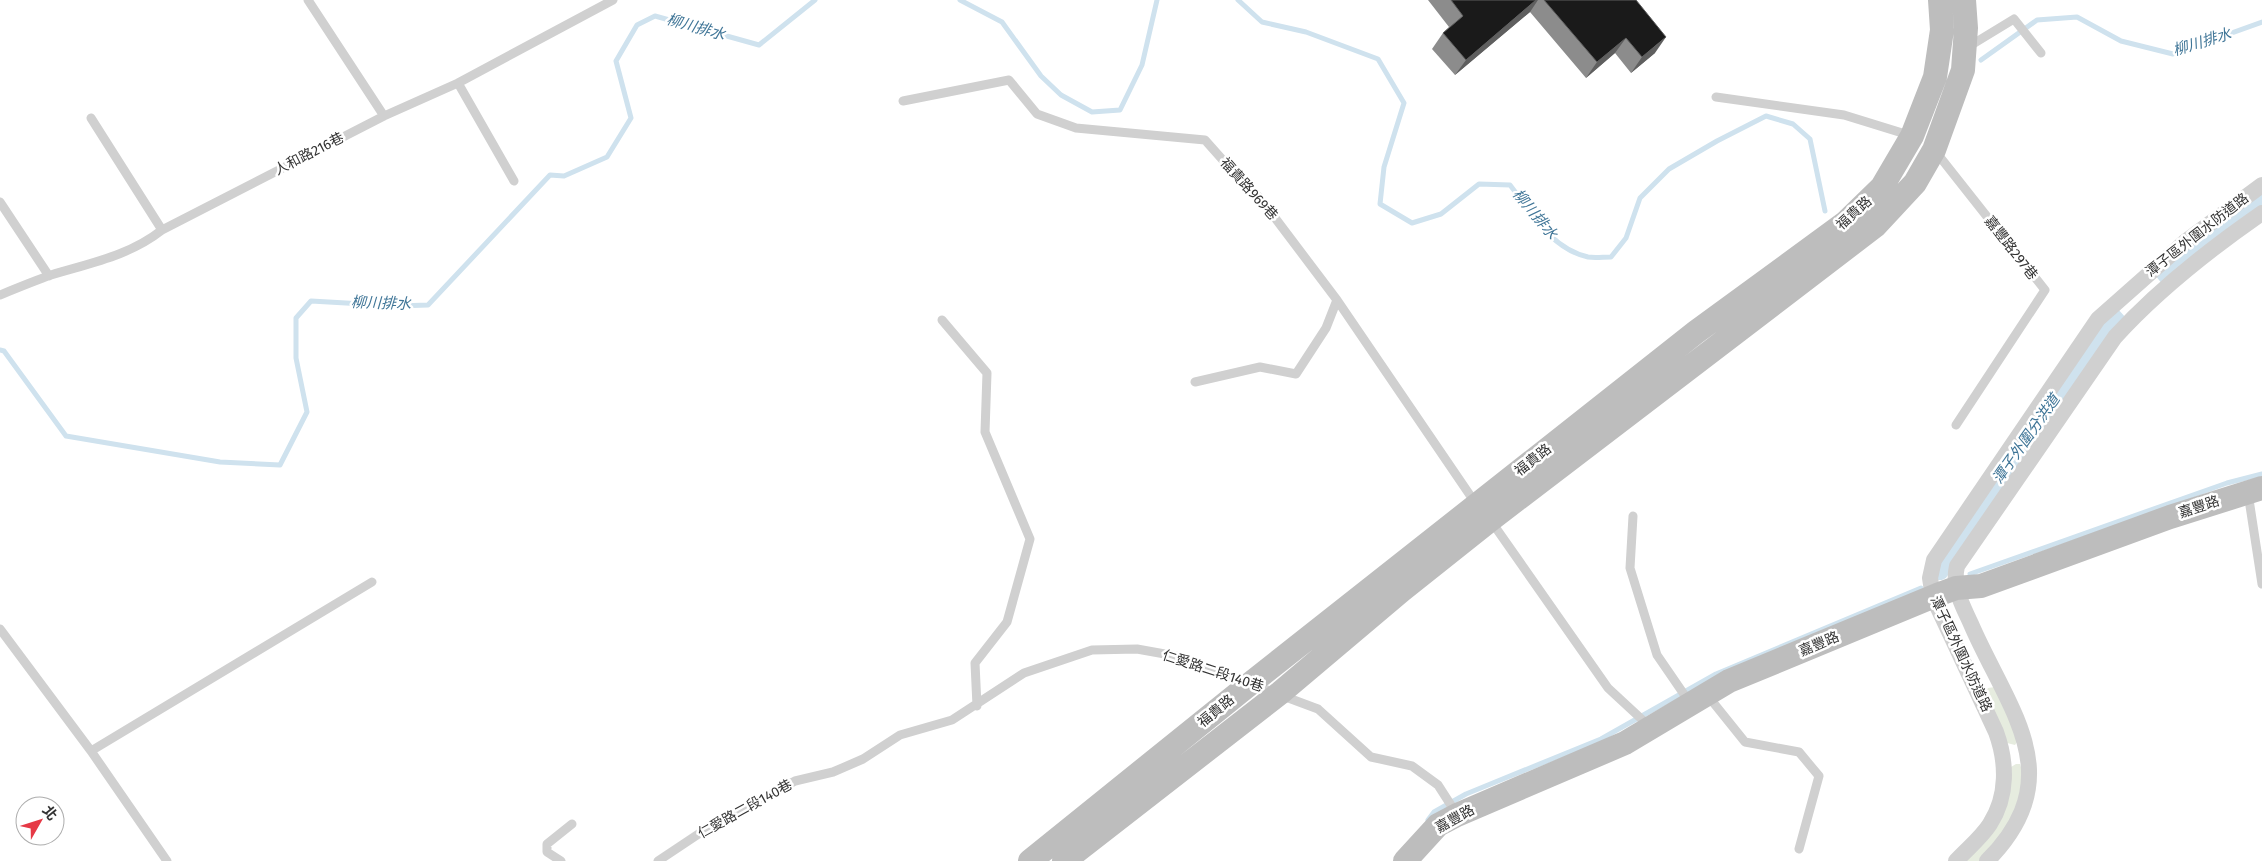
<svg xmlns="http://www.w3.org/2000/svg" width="2262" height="861" font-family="'Fira Sans','Noto Sans TC',sans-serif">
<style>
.green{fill:#e6ecdf}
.water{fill:#cfe2ee}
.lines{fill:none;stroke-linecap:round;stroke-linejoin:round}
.stream{stroke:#cfe2ee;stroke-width:5}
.canal{stroke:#cfe2ee;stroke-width:18}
.lane{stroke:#d0d0d0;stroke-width:9}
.street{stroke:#d0d0d0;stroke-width:16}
.secondary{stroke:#bdbdbd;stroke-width:24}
.wall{fill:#8c8c8c}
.shaded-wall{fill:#5f5f5f}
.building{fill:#1a1a1a;stroke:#5f5f5f}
.labels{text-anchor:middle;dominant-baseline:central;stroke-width:5;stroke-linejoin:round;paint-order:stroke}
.street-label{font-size:14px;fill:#333;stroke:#fff}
.water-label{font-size:15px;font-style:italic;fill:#3f7597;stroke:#fff}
</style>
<rect width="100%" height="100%" fill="#fff"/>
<path class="green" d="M1995,687l13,26 9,29 -2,3 -8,-2 -22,-53 3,-2z
M2016,764h4l4,13 -11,44 -32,40h-19l49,-94z"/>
<path class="water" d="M2262,190v19l-99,76 -8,-10z
M2117,308l10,11 -168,236 -12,-7 155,-226z"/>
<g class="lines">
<path class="stream" d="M960,0l42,22 39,54 20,19 31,17 28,-2 22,-45 15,-65
M1238,0l24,22 44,10 72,27 26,44 -20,64 -4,37 32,19 29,-9 38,-30 31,1c21,27 41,64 78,72 7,1 15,0 23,0l15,-19 14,-40 29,-29 48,-28 49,-25 27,8 17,15 15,72
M1981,60l56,-40 40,-3 44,24 52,13 89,-32
M0,350l4,1 62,85 154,26 60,3 27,-53 -11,-54v-40l15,-17 87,5 30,-1 122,-130 14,1 43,-19 24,-39 -15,-57 21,-36 18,-9 104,29 56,-45
M1970,574l257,-91 35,-9
M1428,820l6,-8 32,-18 135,-55 115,-65 205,-86"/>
<path class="canal" d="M1940,571l5,-11 19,-30"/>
<path class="lane" d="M308,0l76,116
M1968,47l46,-28 27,34
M458,83l56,98
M1716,97l128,18 68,21
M903,101l106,-21 28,34 39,14 129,12 40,45 15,13 77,102 139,204
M91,118l71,112
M1936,152l109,138 -89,135
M0,202l49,74
M0,295c17,-7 34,-14 51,-20 39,-12 78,-19 111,-45l222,-114 74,-33 155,-83
M942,320l45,53 -2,59 45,107 -23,83 -32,41 2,43
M1195,382l65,-15 36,7 30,-46 11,-28
M2248,493l14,91
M1633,516l-3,52 27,87 33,48
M1491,521l117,167 41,38
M0,629l91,122 76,110
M1708,696l37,46 54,10 20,24 -20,73
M91,751l281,-169
M561,861l-14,-9v-8l25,-20
M658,861l51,-34 86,-46 38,-9 30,-13 37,-24 52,-15 72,-47 68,-23 45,-1 39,7 142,53 53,48 41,9 26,19 18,28"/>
<path class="street" d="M1956,861c11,-12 25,-23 34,-37 18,-28 17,-62 6,-92l-63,-135 -3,-19 4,-18 164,-241 87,-77 77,-57
M1987,861c85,-85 21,-151 -16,-237 -9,-20 -19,-36 -14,-58l158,-229c42,-46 95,-88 147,-124"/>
<path class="secondary" d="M1030,861l221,-178 445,-351 149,-109 37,-36 30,-51 23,-59 7,-47 -2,-30
M1064,861l216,-168 122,-103 88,-70 385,-294 40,-43 19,-33 29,-80 3,-42 -2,-28
M1405,861l33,-36 19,-10 168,-72 104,-62 208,-86 19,-7 25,-2 189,-69 92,-29"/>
</g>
<path class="wall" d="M1428,0h208l19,53 -24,20 -16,-20 -29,25 -56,-66 -75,63 -23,-26 11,-16 6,-6z"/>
<path class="shaded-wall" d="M1536,0h2l-8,12 -75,63 11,-15z
M1666,37l-11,16 -24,20 11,-16z
M1626,38l-11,15 -29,25 11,-16z"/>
<path class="building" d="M1451,0h85l-70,60 -23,-27 20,-17z
M1544,0h92l30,37 -24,20 -16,-19 -29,24z"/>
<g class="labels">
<g class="street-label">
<text transform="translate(309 154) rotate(-27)">人和路216巷</text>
<text transform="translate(1249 189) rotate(48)">福貴路969巷</text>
<text transform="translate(1854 213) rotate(-42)">福貴路</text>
<text transform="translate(2197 235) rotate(-38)">潭子區外圍水防道路</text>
<text transform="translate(2011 248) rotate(52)">嘉豐路297巷</text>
<text transform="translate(1533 460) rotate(-38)">福貴路</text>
<text transform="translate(2199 507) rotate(-18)">嘉豐路</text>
<text transform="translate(1819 644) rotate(-23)">嘉豐路</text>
<text transform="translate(1961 654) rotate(65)">潭子區外圍水防道路</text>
<text transform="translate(1213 671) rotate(18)">仁愛路二段140巷</text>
<text transform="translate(1216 711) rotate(-39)">福貴路</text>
<text transform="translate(745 809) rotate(-29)">仁愛路二段140巷</text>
<text transform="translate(1455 819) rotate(-29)">嘉豐路</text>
</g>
<g class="water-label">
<text transform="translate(696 27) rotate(16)">柳川排水</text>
<text transform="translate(2202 42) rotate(-17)">柳川排水</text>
<text transform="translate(1535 214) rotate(50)">柳川排水</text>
<text transform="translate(381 303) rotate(2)">柳川排水</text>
<text transform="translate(2026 439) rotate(-55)">潭子外圍分洪道</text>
</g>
</g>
<g transform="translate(40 821) rotate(51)"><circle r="24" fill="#ffffff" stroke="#adadad"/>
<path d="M0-4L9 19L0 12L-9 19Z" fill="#e63946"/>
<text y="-8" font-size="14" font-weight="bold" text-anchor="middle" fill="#333333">北</text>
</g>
</svg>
